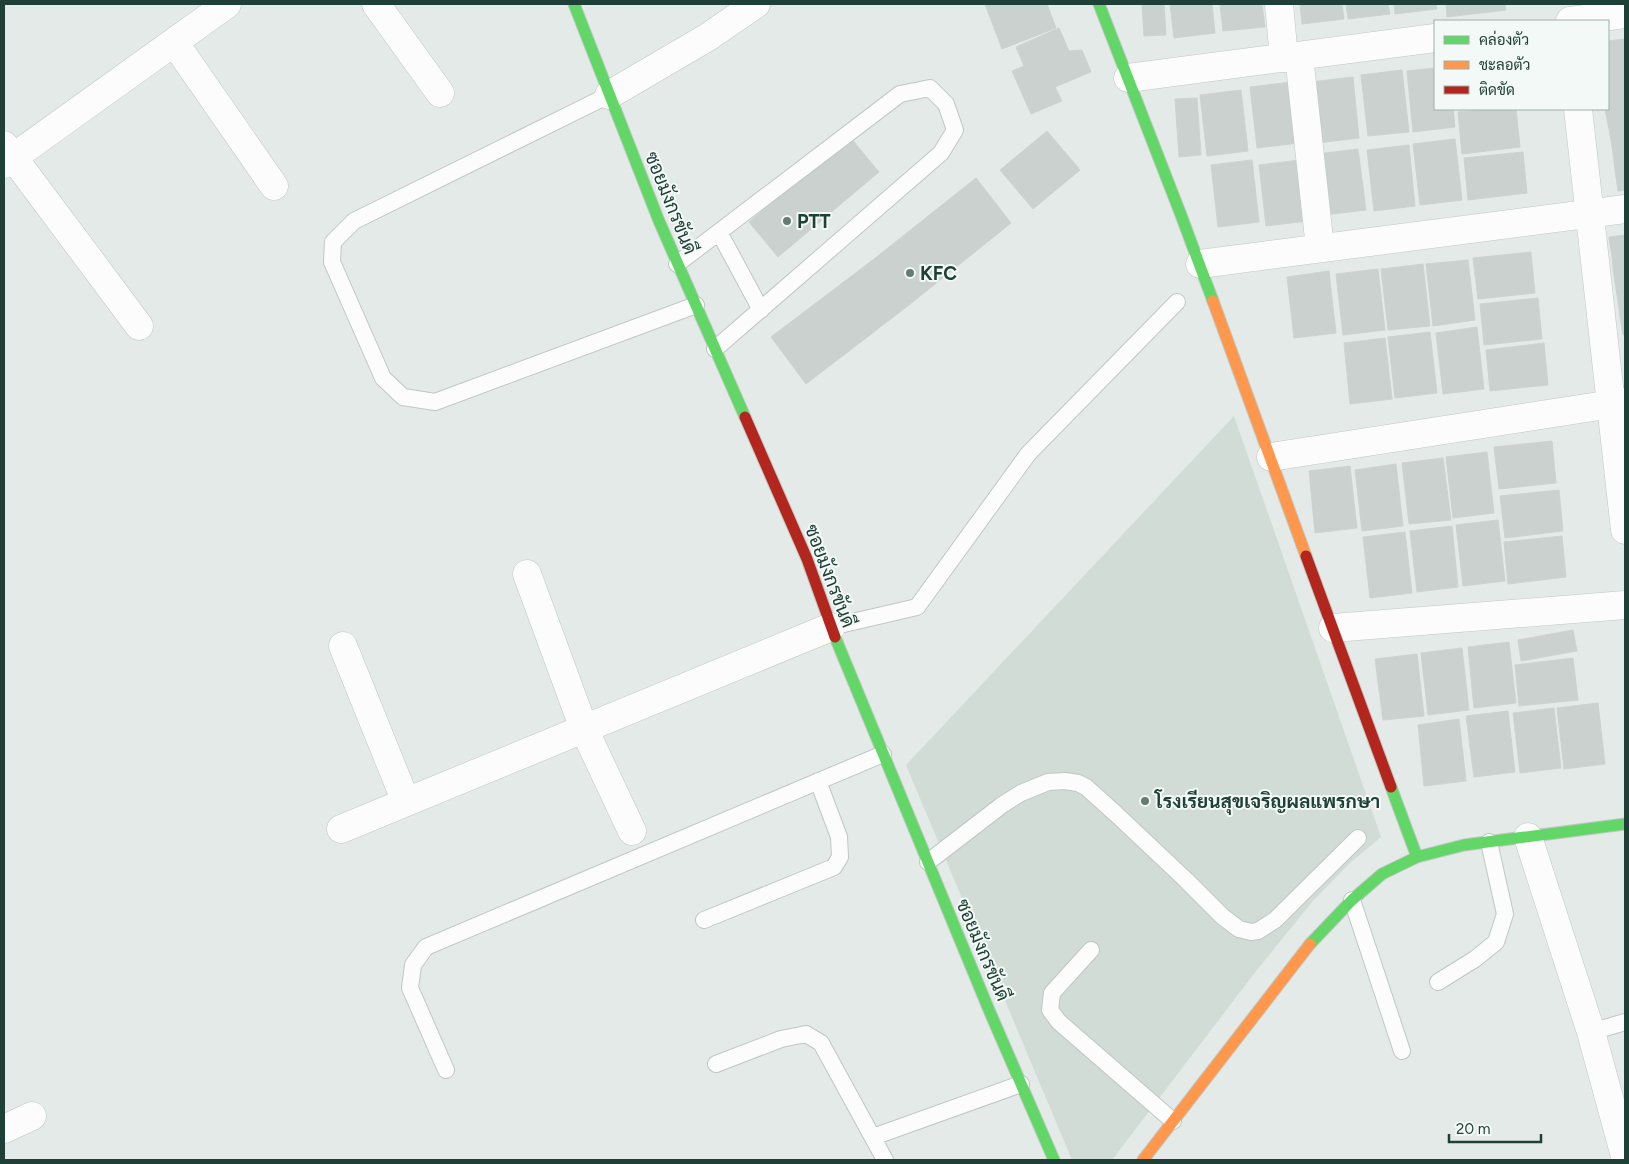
<svg xmlns="http://www.w3.org/2000/svg" width="1629" height="1164" font-family="Figtree,Sarabun,sans-serif">
<style>
.built{fill:#d1dcd7}
.building{fill:#cad1ce;stroke:#cdd3d0}
.lines{fill:none;stroke-linecap:round;stroke-linejoin:round}
.lane-casing{stroke:#c1c7c4;stroke-width:18}
.street-casing{stroke:#c1c7c4;stroke-width:29}
.fast-casing{stroke:#bfc8c4;stroke-width:13}
.slow-casing{stroke:#bfc8c4;stroke-width:13}
.jam-casing{stroke:#bfc8c4;stroke-width:13}
.lane{stroke:#fbfcfb;stroke-width:16}
.street{stroke:#fbfcfb;stroke-width:28}
.fast{stroke:#63d668;stroke-width:11}
.slow{stroke:#ff974d;stroke-width:11}
.jam{stroke:#b3261e;stroke-width:11}
.poi-dot{fill:#647c74;stroke:#f2f9f6;stroke-width:2}
.labels{text-anchor:middle;dominant-baseline:central;stroke-width:4;stroke-linejoin:round;paint-order:stroke}
.street-label{font-size:19px;fill:#1f4036;stroke:#f2f9f6}
.poi-label{font-size:19px;font-weight:bold;fill:#1f4036;stroke:#f2f9f6;text-anchor:start}
</style>
<rect width="100%" height="100%" fill="#e4eae7"/>
<path class="built" d="M1234,416l147,421 -31,26 -38,39 -59,73 -141,185h-40l-166,-395z"/>
<path class="building" d="M985,4h62l9,24 -54,21z
M1142,4h22l2,31 -22,1z
M1170,4h42l3,29 -41,5z
M1220,4h42l3,23 -42,4z
M1300,4h42l2,15 -42,5z
M1346,4h42l2,10 -42,5z
M1394,4h42l1,5 -42,5z
M1446,4h59l1,6 -59,7z
M1059,28l10,23 13,-1 9,22 -36,15 7,14 -31,13 -19,-43 12,-5 -8,-19z
M1625,39v20l-17,2v-20z
M1625,59v19l-17,3v-20z
M1435,68v41h18l2,18 -42,5 -6,-61z
M1402,70l7,62 -41,4 -7,-61z
M1353,77l6,61 -41,5 -7,-61z
M1625,78v20l-17,3v-20z
M1292,82l7,61 -42,5 -7,-61z
M1241,90l7,61 -41,5 -7,-61z
M1197,98l4,57 -22,2 -4,-58z
M1625,98v18l-18,3 -2,-10h3v-8z
M1490,109h26l4,38 -58,7 -4,-42z
M1625,116v16l-15,3 -3,-16z
M1047,131l33,39 -47,39 -33,-39z
M1625,132v19l-12,2 -3,-18z
M850,137l29,35 -101,85 -29,-35z
M1455,139l7,61 -42,5 -7,-61z
M1409,145l6,61 -41,5 -7,-61z
M1358,149l8,61 -42,5 -7,-61z
M1625,151v18l-10,1 -2,-17z
M1523,152l4,41 -59,7 -4,-42z
M1252,160l7,62 -41,5 -7,-62z
M1300,160l7,61 -41,5 -7,-61z
M1625,169v21l-7,1 -3,-21z
M976,178l35,45 -102,82 -35,-46z
M1625,235v20l-13,2 -3,-20z
M1531,252l4,41 -57,6 -5,-41z
M1625,255v19l-11,2 -2,-19z
M874,259l35,46 -103,79 -35,-47z
M1468,260l7,60 -42,6 -7,-62z
M1423,264l7,62 -42,4 -7,-61z
M1378,269l7,61 -42,5 -7,-61z
M1329,271l7,62 -42,5 -7,-61z
M1625,274v20l-8,1 -3,-19z
M1625,294v22l-5,1 -3,-22z
M1538,298l4,41 -58,6 -4,-41z
M1625,316v19h-2l-3,-18z
M1477,327l7,62 -41,5 -7,-61z
M1430,332l7,61 -42,5 -7,-61z
M1385,338l7,61 -42,5 -6,-61z
M1544,343l4,42 -58,6 -4,-41z
M1552,441l4,42 -57,6 -5,-42z
M1487,452l7,61 -41,5 -7,-61z
M1443,458l8,62 -42,4 -7,-61z
M1396,464l7,62 -41,5 -7,-61z
M1350,466l7,62 -42,5 -6,-62z
M1559,490l4,41 -58,7 -5,-42z
M1498,520l7,61 -42,5 -7,-61z
M1452,526l6,61 -41,5 -7,-61z
M1405,532l7,61 -42,5 -7,-61z
M1562,536l4,41 -58,7 -4,-42z
M1573,630l4,21 -56,10 -3,-21z
M1509,642l7,61 -42,5 -6,-61z
M1462,648l7,62 -41,5 -7,-62z
M1417,654l7,62 -41,4 -8,-61z
M1573,658l5,42 -59,6 -4,-41z
M1598,703l7,61 -41,5 -7,-61z
M1554,708l7,60 -41,5 -7,-60z
M1508,711l7,61 -41,5 -8,-61z
M1459,719l7,62 -42,5 -6,-61z"/>
<g class="lines">
<defs>
<path id="lane" d="M609,95l-255,126 -21,21 -1,20 51,116 20,19 32,5 261,-97
M719,232l42,78
M677,264l223,-170 30,-6 16,16 9,26 -14,23 -226,196
M831,627l86,-20 111,-153 149,-152
M928,862l74,-57 19,-12 27,-11 17,-1 13,2 8,4 30,27 70,66 37,37 16,12 12,3 7,-1 17,-11 83,-82
M1352,900l50,151
M704,920l130,-53 6,-10 -1,-20 -21,-56
M1091,950l-39,43 -2,17 9,12 114,99
M1438,982l37,-23 21,-17 9,-28 -16,-72
M1591,1032l34,-10
M716,1064l65,-25 25,-5 15,9 64,117
M446,1070l-36,-82 3,-23 13,-18 457,-193
M873,1137l148,-53"/>
<path id="street" d="M376,4l64,89
M1279,4l5,54
M1570,21l55,-7
M174,42l100,144
M1299,56l21,192
M1128,78l307,-40
M609,95l99,-58 48,-33
M1578,109l47,421
M4,145l135,181
M4,164l223,-160
M1200,264l425,-55
M1271,457l354,-55
M527,574l57,155 48,102
M1333,628l292,-23
M343,646l63,156
M341,829l490,-202
M1528,837l63,195 34,124
M4,1129l28,-13"/>
<path id="fast" d="M574,4l85,217 86,196
M1099,4l82,211 32,86
M835,637l154,373 65,150
M1391,787l26,70
M1310,944l42,-44 30,-26 35,-17 47,-12 161,-21"/>
<path id="slow" d="M1213,301l93,255
M1143,1160l167,-216"/>
<path id="jam" d="M745,417l62,142 28,78
M1306,556l85,231"/>
</defs>
<use href="#lane" class="lane-casing"/>
<use href="#street" class="street-casing"/>
<use href="#fast" class="fast-casing"/>
<use href="#slow" class="slow-casing"/>
<use href="#jam" class="jam-casing"/>
<use href="#lane" class="lane"/>
<use href="#street" class="street"/>
<use href="#fast" class="fast"/>
<use href="#slow" class="slow"/>
<use href="#jam" class="jam"/>
</g>
<g class="poi-dot">
<circle cx="787" cy="221" r="5"/>
<circle cx="910" cy="273" r="5"/>
<circle cx="1145" cy="801" r="5"/>
</g>
<g class="labels">
<g class="street-label">
<text transform="translate(671 203) rotate(68)">ซอยมังกรขันดี</text>
<text transform="translate(830 576) rotate(69)">ซอยมังกรขันดี</text>
<text transform="translate(983 950) rotate(67)">ซอยมังกรขันดี</text>
</g>
<g class="poi-label">
<text x="797" y="221">PTT</text>
<text x="920" y="273">KFC</text>
<text x="1155" y="801">โรงเรียนสุขเจริญผลแพรกษา</text>
</g>
</g>
<rect width="1629" height="1164" fill="none" stroke="#1f4036" stroke-width="10"/>
<rect x="1434" y="20" width="175" height="90" fill="#f2f9f6" stroke="#9eafa9"/>
<rect x="1444" y="36" width="25" height="8" fill="#63d668" stroke="#9eafa9"/>
<text x="1479" y="45" font-size="15" fill="#1f4036">คล่องตัว</text>
<rect x="1444" y="61" width="25" height="8" fill="#ff974d" stroke="#9eafa9"/>
<text x="1479" y="70" font-size="15" fill="#1f4036">ชะลอตัว</text>
<rect x="1444" y="86" width="25" height="8" fill="#b3261e" stroke="#9eafa9"/>
<text x="1479" y="95" font-size="15" fill="#1f4036">ติดขัด</text>
<path d="M1449 1134v8h92v-8" fill="none" stroke="#1f4036" stroke-width="2.5"/>
<text x="1456" y="1134" font-size="15" fill="#1f4036" stroke="#f2f9f6" stroke-width="4" paint-order="stroke">20 m</text>
</svg>
